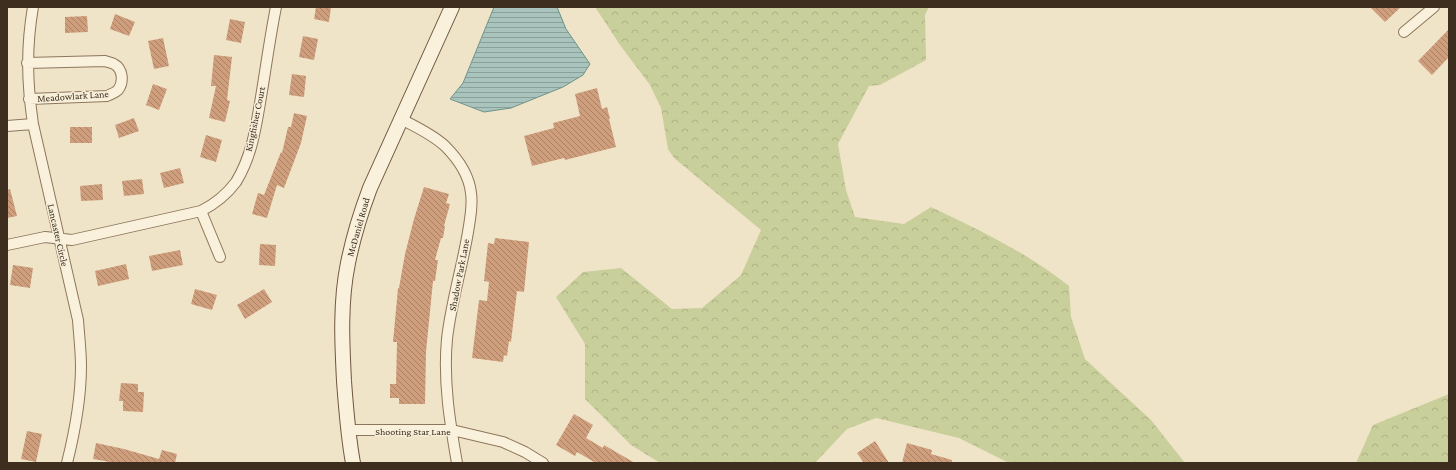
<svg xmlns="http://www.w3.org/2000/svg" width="1456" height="470" font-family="'Crimson Pro',serif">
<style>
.forest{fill:url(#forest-crowns)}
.water{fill:url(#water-rules);stroke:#6f938a}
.building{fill:url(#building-back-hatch)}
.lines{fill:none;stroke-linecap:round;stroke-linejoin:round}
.street-casing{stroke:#8d765c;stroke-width:12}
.secondary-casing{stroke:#6f573f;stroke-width:16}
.street{stroke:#faf1dc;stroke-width:10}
.secondary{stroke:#faf1dc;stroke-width:14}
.labels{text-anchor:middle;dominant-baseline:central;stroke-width:3;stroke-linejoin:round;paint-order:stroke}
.street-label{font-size:10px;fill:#3d2e20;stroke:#f7eed8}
</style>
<defs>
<pattern id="forest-crowns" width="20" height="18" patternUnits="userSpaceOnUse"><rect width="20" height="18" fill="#c9cf9b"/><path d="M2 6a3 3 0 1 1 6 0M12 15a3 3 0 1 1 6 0" fill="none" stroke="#aeb285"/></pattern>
<pattern id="water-rules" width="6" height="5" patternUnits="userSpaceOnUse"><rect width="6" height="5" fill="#a9c4bc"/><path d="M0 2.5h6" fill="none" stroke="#8ba098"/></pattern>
<pattern id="building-back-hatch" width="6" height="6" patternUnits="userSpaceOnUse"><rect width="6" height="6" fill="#cf9f7d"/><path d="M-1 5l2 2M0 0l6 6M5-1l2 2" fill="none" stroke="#a98266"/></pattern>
</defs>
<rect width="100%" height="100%" fill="#f0e4c8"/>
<path class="forest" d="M595,7h334l-4,8 1,45 -46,25 -11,1 -31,58 8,46 9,27 49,7 27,-17c48,23 97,46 138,79l2,31 14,42 66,61 34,43h-176l-50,-25 -83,-20 -29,11 -32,34h-155l-29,-18 -46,-46v-55l-29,-47 27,-25 38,-4 51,41 30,-1 39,-33 20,-45 -87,-72 -6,-9 -7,-41 -11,-23 -30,-40z
M1449,394v69h-93l17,-38z"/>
<path class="water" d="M494,7h63l9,22 24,35 -7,11 -20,12 -52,21 -27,4 -34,-13 13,-16z"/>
<path class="building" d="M316,7h15l-2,15 -15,-3z
M1370,7h31l-16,15z
M115,14l20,8 -6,14 -19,-7z
M87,16l1,16 -23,1v-16z
M230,19l15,3 -4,21 -15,-3z
M1449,29v28l-17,18 -14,-14z
M303,36l15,3 -4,21 -15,-3z
M163,38l6,28 -15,3 -6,-28z
M214,55l18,2 -5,43 3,1 -5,21 -16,-4 7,-32h-5z
M292,74l14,2 -2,21 -15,-2z
M153,84l14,5 -8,21 -13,-5z
M597,88l5,21 5,-2 3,12h-1l7,28 -51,13 -1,-2 -32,8 -8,-30 30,-8 -1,-5 27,-7 -5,-22z
M294,113l13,3 -6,27 -17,45 -7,-3 -10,33 -15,-4 6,-21 6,2 17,-43 1,1 6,-26h3z
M134,118l5,13 -20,7 -4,-13z
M70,127h22v16h-22z
M206,135l16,5 -6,22 -16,-5z
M180,168l4,15 -20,5 -4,-15z
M142,179l2,15 -20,2 -2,-15z
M102,184l1,16 -22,1 -1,-15z
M424,187l25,7 -3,9 4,1 -6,22h1l-2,12h-2l-6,22h3l-3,21h-2l-7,71 -1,52h-26v-6h-9v-14h6l1,-42h-4l5,-54h1l6,-34 9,-35z
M10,189l7,27 -10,2v-28z
M495,238l34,4 -5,50 -7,-1 -6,51 -2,-1 -2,15 -3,-1 -1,7 -31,-4 7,-58 8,1 2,-19 -5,-1 4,-38 6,1z
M260,244l16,1 -1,21 -16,-1z
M180,250l3,15 -31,6 -3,-15z
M126,264l3,15 -31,7 -3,-15z
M13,265l20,3 -3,20 -20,-3z
M195,289l22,6 -5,15 -21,-6z
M264,289l8,13 -27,17 -8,-14z
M121,383l17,1v8h6l-1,20 -20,-1v-10h-4z
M574,414l19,11 -7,13 17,10 1,-3 31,18h-39l-19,-11 -2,4 -19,-11z
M27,431l15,3 -6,28 -15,-3z
M875,441l14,22h-25l-7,-10z
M96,443l28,6 35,10 3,-9 15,4 -2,9h-60l-22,-4z
M907,443l25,7 -1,4 21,6v3h-50z"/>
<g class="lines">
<defs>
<path id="street" d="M33,7c-7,41 -6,76 0,117l45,196c1,15 3,31 3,46 0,33 -6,65 -14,97
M1404,32l30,-25
M27,63l78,-2c3,1 7,2 9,3 9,5 10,18 4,26 -3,3 -7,4 -11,6l-78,3
M401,119c15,8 31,15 44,27 12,12 24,29 26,47 2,13 -1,26 -3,39 -6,36 -17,71 -21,107 -4,42 3,84 10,124
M7,126l26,-2
M201,211l19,46
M7,245l38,-8 27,3 129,-29c14,-7 26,-17 35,-29 16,-26 20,-55 25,-85 5,-30 9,-60 15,-90
M349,430h103l51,12 22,10 18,11"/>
<path id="secondary" d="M353,463c-5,-27 -7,-55 -9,-82 -2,-39 -4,-79 4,-118 5,-25 13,-51 22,-75l82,-181"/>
</defs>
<use href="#street" class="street-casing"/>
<use href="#secondary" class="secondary-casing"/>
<use href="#street" class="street"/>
<use href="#secondary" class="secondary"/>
</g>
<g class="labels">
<g class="street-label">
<text transform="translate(73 96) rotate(-4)">Meadowlark Lane</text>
<text transform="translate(255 119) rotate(-78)">Kingfisher Court</text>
<text transform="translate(358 227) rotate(-74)">McDaniel Road</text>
<text transform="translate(58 235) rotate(77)">Lancaster Circle</text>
<text transform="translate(459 275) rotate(-79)">Shadow Park Lane</text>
<text x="413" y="431">Shooting Star Lane</text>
</g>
</g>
<rect width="1456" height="470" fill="none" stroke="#3d2e20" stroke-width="16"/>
</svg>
